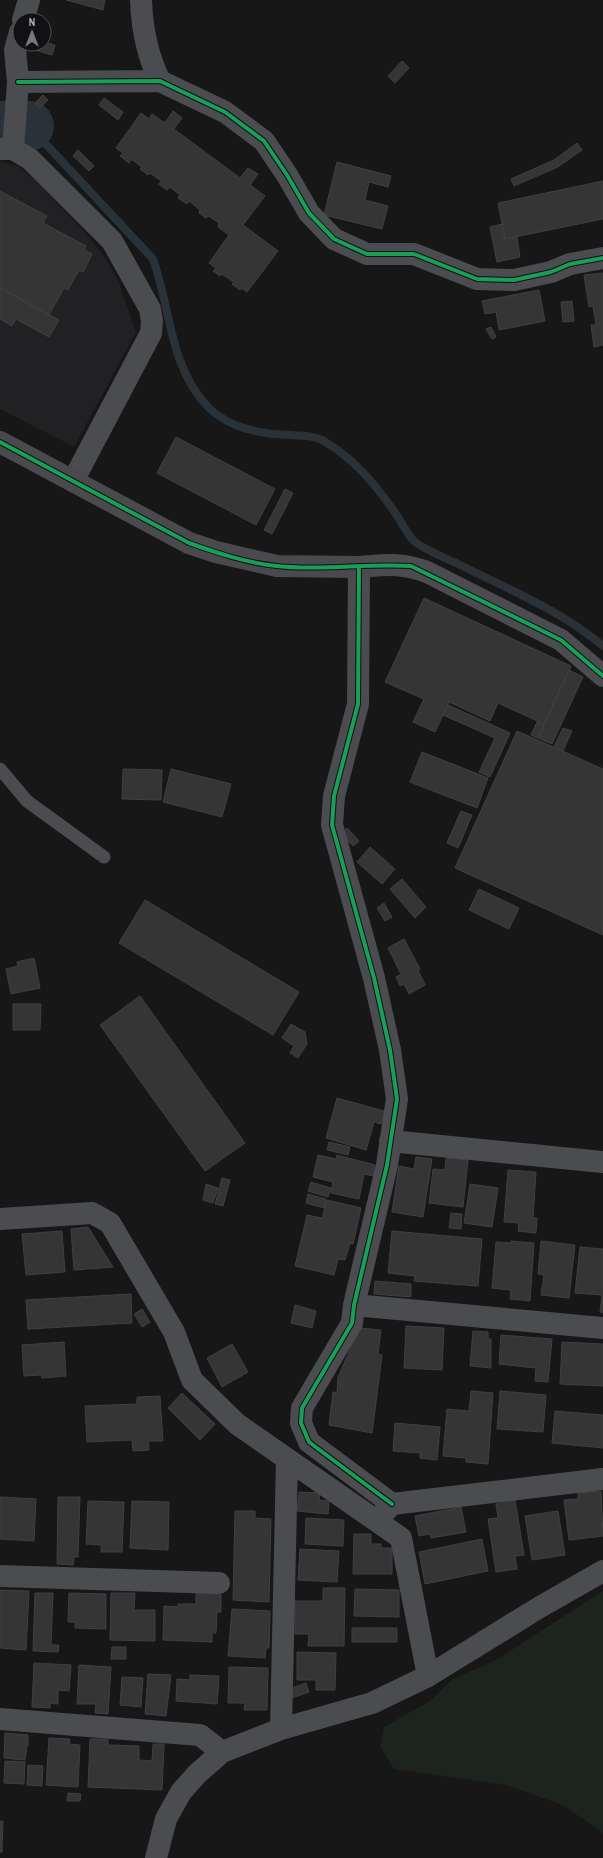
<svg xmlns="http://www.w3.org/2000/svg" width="603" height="1858" font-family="'Archivo Narrow',sans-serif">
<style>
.built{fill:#212123}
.green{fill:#1d241e}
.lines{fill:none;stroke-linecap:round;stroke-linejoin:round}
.stream{stroke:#2a3239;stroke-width:8}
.river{stroke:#2a3239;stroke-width:50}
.building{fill:#353536;stroke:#3f4043}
.lane{stroke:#4b4c50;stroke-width:13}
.street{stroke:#4b4c50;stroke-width:22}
.secondary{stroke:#4a4a4e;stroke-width:22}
.cycleway-casing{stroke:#111113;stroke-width:6}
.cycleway{stroke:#1a9f57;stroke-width:4}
</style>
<rect width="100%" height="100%" fill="#171717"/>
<path class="built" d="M0,161l18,5 17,14 49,51 22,28 12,21 18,52 -62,115 -74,-38z"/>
<path class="green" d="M603,1591v242l-40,-28 -57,-20 -112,-16 -14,-23 4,-19 46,-26 23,-22 43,-19z"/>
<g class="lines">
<path class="stream" d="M29,126l124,133c18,50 16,107 55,148 22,22 53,27 83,28 9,1 22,0 31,5 32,18 53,44 74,74 6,9 13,25 22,30 12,8 25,13 38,19 50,25 104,47 147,83"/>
<path class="river" d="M0,126h29"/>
</g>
<path class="building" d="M66,0h39l-2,10z
M44,42l11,3 -3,10 -24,-7 1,-4h15z
M402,61l7,7 -14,15 -7,-7z
M43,95l5,5 -8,8 -5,-5z
M104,98l19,14 -5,8 -19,-15z
M173,111l9,7 -8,11 66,49 8,-10 10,6 -8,11 15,11 -22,29 35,26 -31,41 -6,-4 -1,2 -8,-6 2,-2 -12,-8 -2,2 -7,-5 3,-3 -7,-5 20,-28 -11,-8 1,-4 -10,-7 -3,2 -7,-5 1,-3 -11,-9 -2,3 -9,-6 2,-3 -10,-8 -3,3 -8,-6 2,-3 -11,-8 -2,2 -8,-6 2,-2 -11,-8 -2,4 -9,-7 3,-3 -7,-5 25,-35 8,6 3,-5 13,9z
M577,143l5,7 -24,17 -44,19 -3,-7 43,-19z
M78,150l16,16 -5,5 -16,-15z
M337,162l54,14 -3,11 -19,-5 -4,18 23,6 -6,23 -58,-14z
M603,181v38l-98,20 -7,-36z
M0,191l47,25 -4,7 43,23 -2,4 8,4 -9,18 -4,-2 -11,20 -4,-2 -15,27 -49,-27z
M502,224l3,15 12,-2 3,20 -23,5 -7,-35z
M603,273v72l-9,2 -3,-22h5l-3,-19 -4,1 -5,-32z
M0,288l59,32 -10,17 -33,-18 -4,7 -12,-7z
M539,290l6,31 -46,9 -3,-18 -11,2 -3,-13z
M572,301l2,20 -11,1 -2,-20z
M491,327l5,10 -4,2 -6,-10z
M176,437l99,52 -19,36 -99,-52z
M285,489l8,4 -21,41 -8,-4z
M424,598l147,68 -27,58 -46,-21 -8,18 -41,-19 -14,30 -22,-10 11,-23 -39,-17z
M569,670l14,7 -31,67 -14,-6z
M448,705l62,28 -20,44 -11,-5 16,-34 -52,-23z
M537,722l7,3 -6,13 -7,-3z
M563,728l9,3 -9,20 -9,-4z
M517,731l86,38v166l-148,-67z
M422,752l66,26 -11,30 -67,-26z
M123,769l39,1 -1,30 -39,-1z
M171,769l60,15 -9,33 -59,-15z
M461,811l11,4 -14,33 -11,-5z
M347,828l12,13 -6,5 -12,-12z
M370,847l25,22 -13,15 -25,-22z
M402,879l24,28 -11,11 -25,-29z
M479,889l40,19 -10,21 -40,-19z
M145,900l154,92 -26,43 -154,-92z
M384,903l8,14 -7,4 -8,-13z
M404,939l16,30 -2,1 7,15 -16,9 -5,-10 -4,2 -4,-9 5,-3 -13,-26z
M34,958l6,30 -29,6 -5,-25 12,-3 -1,-4z
M140,996l105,147 -40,28 -105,-146z
M13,1004h28l-1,26h-27z
M291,1024l14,8 2,12 -9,14 -8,-5 4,-7 -12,-8z
M337,1098l47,13 -3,13 -7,-2 -8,28 -40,-12z
M329,1142l21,5 -2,8 -21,-5z
M318,1155l18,4 1,-4 38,10 -2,11 -9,-2 -5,25 -28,-6 2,-11 -20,-5z
M416,1157l16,2 -9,58 -31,-5 7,-46 15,3z
M446,1158l22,2 -5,47 -34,-4 4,-34 12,1z
M508,1170l28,2 -3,46h4l-1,15 -18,-2 1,-8 -15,-1z
M222,1178l8,2 -7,26 -8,-2z
M311,1182l20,6 -3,9 -20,-6z
M206,1184l12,4 -5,15 -10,-3z
M470,1184l28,4 -6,39 -28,-4z
M308,1194l18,5 -2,9 -18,-5z
M327,1200l34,8 -8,36 -3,-1 -5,17 -7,-1 -4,16 -39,-9 12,-51 15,3z
M451,1213l11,1 -1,15 -12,-1z
M88,1227l25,40 -39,3 -3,-41z
M62,1231l3,41 -39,3 -4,-41z
M392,1231l90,8 -4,47 -64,-5 1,-5 -27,-3z
M511,1241l23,2 -4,58 -20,-2 1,-9 -19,-2 4,-46 15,1z
M541,1241l34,4 -6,53 -28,-3 3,-20 -6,-1z
M580,1247l23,2v64l-3,-1 2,-17 -27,-2z
M375,1281l36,3v13l-37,-3z
M131,1294l1,29 -104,6 -2,-29z
M295,1305l21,6 -4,17 -21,-5z
M142,1309l8,13 -8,5 -8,-13z
M406,1326l38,2 -2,42 -38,-2z
M360,1328l21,2 -3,24 4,1 -10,78 -43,-8 4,-33 4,1 1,-16z
M473,1331l15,1v7h3v29l-21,-2z
M501,1335l51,4 -4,43 -13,-1 1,-13 -37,-4z
M64,1342l2,34 -24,2 -1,-3 -17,1 -2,-31z
M562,1342l41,2v42l-43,-2z
M232,1344l16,28 -26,15 -15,-29z
M471,1391l22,2 -5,71 -22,-2v-4l-23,-2 4,-47 22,2z
M500,1391l46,4 -3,37 -46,-3z
M182,1393l33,31 -15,16 -32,-32z
M160,1396l3,45h-15l1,9 -16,1 -1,-11 -45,2 -2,-36 52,-2v-7z
M555,1411l48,4v33l-51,-5z
M395,1423l45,4 -3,33 -17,-2v-5l-27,-2z
M601,1491l2,45 -34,4 -5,-40 14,-1v-6z
M299,1492l21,1 -1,7 10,1 -1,13 -31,-3z
M0,1497l36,2 -2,42 -34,-2z
M58,1497h22l-2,60h-4l-1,8 -16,-1z
M515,1500l9,55 -9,1 2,13 -21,3 -8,-53 10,-1 -2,-14z
M88,1501l36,1 -2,50h-21v-7l-15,-1z
M132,1501l37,1 -1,48 -38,-2z
M461,1507l5,25 -35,6 -1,-4 -11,2 -4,-20z
M235,1511h20v7l16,1 -2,83 -36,-2z
M558,1511l7,44 -33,5 -7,-44z
M306,1518l38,2 -1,26 -38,-2z
M354,1534h17v10h10v4h11v26h-39z
M482,1539l6,32 -63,13 -6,-32z
M300,1549l39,2 -2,31 -39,-2z
M323,1588h22l-1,58h-36l1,-12h-14v-33h28z
M355,1589l44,1v27l-45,-1z
M0,1590l29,1 -3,59 -26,-2z
M35,1593h18l-2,52h8l-1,7 -25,-1z
M69,1593l37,1v35l-31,-1v-6h-7z
M111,1593h24l-1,17h21v31l-45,-1z
M196,1593l25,1v18h-4l-1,21h-4v9l-49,-2 1,-34 14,1v-3h18z
M232,1609l38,2 -1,37h-3l-1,10 -37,-2z
M352,1628h45v14h-45z
M112,1647h14v12h-15z
M297,1652l39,1 -1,37h-19v-10h-19z
M34,1663l37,2 -2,26 -11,-1v14l-8,-1v5l-18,-1z
M79,1665l32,2 -3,47 -13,-1 1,-9h-19z
M229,1667l39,1 -1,42h-23l1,-7h-17z
M148,1674l23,1 -5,41 -21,-2z
M190,1675l29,1 -2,28 -41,-3 1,-22 13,1z
M122,1677l21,1 -2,29 -21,-2z
M306,1683l3,9 -17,6 -3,-9z
M5,1733l23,2v11h-1l-2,14 -21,-2z
M49,1738l21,1 -1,5 11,1 -2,42 -32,-2z
M90,1739h18v6l31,1v14l13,1 1,-17h11l-2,46 -74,-3z
M5,1761l20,1 -1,22 -20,-1z
M28,1765l15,1 -1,20 -15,-1z
M68,1793l13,1 -1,7h-13z
M0,1821h3l-1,31h-2z"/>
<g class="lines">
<path class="lane" d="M0,769l27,32 77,56"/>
<path class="street" d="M141,0c1,29 6,55 19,81
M23,20l6,-20
M18,82l142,-1 65,31 39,29 23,34 22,38 25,26 33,15h47l63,25 37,1 37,-8 19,-8 33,-6
M0,149h13l17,10 82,82 38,68 2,12 -1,12 -78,148
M13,149l5,-67 -3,-32 5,-18
M390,1141l213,21
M0,1219l92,-6 18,10 64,109 18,48 45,44 164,114 27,138
M354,1305l249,23
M392,1504l-83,-62 -8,-19 1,-15 50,-85 2,-18 33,-140 10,-66 -7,-49 -16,-72 -42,-153 2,-29 24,-92 1,-137c26,-2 43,-5 68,5l134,68 42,36
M382,1515l10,-11 211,-25
M0,1576l219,7
M0,1719l200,16 22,17
M281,1729l6,-270
M156,1858l10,-39 15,-27 16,-18 25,-22 59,-23 91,-26 56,-27 112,-69 63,-36"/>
<path class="secondary" d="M0,442l189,101 27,9 61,14 82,1"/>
<defs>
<path id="cycleway" d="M18,82l142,-1 65,31 39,29 23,34 22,38 25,26 33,15h47l63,25 37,1 37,-8 19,-8 33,-6
M0,442l189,101c28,10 58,20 88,23 45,5 90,-3 134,0l150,74 42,36
M359,567l-1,137 -24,92 -2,29 42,153 16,72 7,49 -10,66 -33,140 -2,18 -50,85 -1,15 8,19 83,62"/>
</defs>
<use href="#cycleway" class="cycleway-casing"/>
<use href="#cycleway" class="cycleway"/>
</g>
<g transform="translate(32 32)"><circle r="19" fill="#111113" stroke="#4d4f55"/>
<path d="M0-3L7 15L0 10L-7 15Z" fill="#757880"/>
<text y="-6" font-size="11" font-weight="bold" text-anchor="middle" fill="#a8adb8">N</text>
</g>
</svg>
